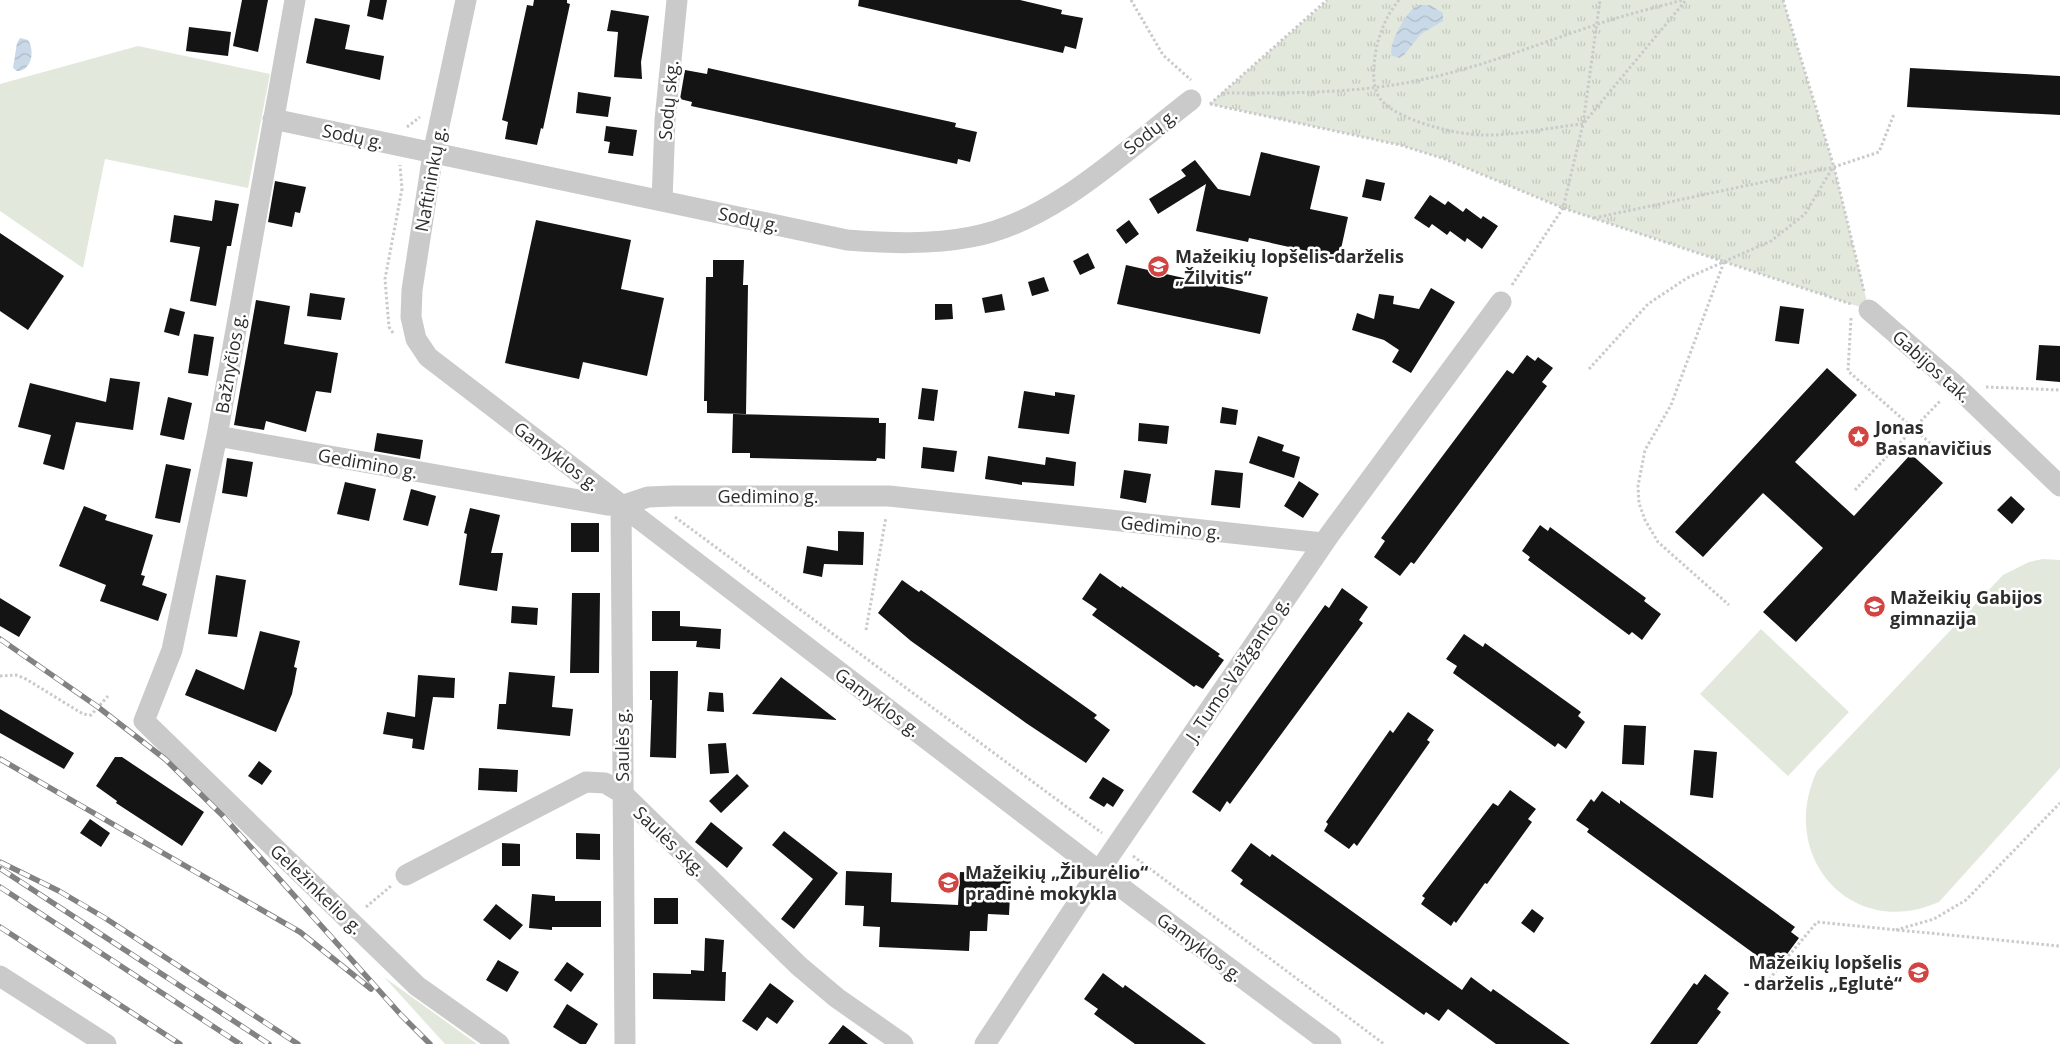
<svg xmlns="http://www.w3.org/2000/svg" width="2060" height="1044" font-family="'Open Sans',sans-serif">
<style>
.green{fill:#e2e9dc}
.park{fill:url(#park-tufts)}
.water{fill:url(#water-waves)}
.building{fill:#141414}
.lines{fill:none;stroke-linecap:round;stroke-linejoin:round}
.path{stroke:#cacaca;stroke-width:3;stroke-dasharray:2.5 2.5;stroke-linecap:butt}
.minor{stroke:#cacaca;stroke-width:21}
.rail-casing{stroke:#828282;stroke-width:5.5}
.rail{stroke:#fff;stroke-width:4;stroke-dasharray:11;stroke-linecap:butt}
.labels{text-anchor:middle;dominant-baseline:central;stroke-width:5;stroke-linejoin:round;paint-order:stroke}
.street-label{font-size:18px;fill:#2d2d2d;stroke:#fff}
.poi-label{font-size:18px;font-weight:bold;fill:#2d2d2d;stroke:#fff;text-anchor:start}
</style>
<defs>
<pattern id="park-tufts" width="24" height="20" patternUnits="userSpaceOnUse" patternTransform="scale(1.25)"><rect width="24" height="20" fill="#e2e9dc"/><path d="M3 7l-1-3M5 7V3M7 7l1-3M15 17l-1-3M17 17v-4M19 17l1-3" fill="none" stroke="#c2c8bd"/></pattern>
<pattern id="water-waves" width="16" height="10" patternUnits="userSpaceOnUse" patternTransform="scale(1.25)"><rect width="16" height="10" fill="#cad9e7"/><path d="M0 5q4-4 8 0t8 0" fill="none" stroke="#aebbc6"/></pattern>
</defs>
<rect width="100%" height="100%" fill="#fff"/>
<path class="green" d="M138,46l132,28 -22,114 -143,-29 -22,109 -83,-57v-127z
M2043,559l17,1v208l-121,134c-88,39 -162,-46 -122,-131l186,-196 26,-13z
M1761,629l88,83 -61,64 -88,-82z
M384,977l93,67h-32z"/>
<path class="park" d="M1328,0h455l51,167 35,143 -306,-102 -118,-49 -45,-14 -190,-41z"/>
<path class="water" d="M1418,5h12l13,8v8l-22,13 -17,21 -4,3 -8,-2c-5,-11 15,-46 26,-51z
M20,38l8,2c7,10 4,31 -11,31l-4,-3 4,-25z"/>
<path class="building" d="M242,0h26l-10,52 -25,-6z
M370,0h17l-4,20 -16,-4z
M534,0h33v3l3,1 -27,125 -2,-1 -4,17 -32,-6 3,-17 -6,-2 25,-115 6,1z
M859,0h161l42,10 -1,4 22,4 -7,31 -11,-3 -2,7 -205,-47z
M611,10l38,6 -8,46 1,17 -28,-2 4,-45 -11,-1z
M315,18l35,7 -5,24 39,7 -4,24 -74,-17z
M189,27l42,5 -3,24 -42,-5z
M708,68l248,55 -1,4 22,5 -7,30 -12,-3 -1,5 -128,-28 -138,-30 1,-4 -12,-3 5,-29 22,4z
M1910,68l150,8v39l-153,-8z
M578,92l33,5 -3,20 -32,-4z
M606,126l31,4 -4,26 -25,-3 2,-11 -6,-1z
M1261,152l59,14 -10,43 38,8 -9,41 -90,-20 -1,4 -52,-11 10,-47 -48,30 -9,-15 37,-23 -5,-6 14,-10 23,29 32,7z
M1366,179l19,4 -4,18 -19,-4z
M275,181l31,6 -6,26 -5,-1 -3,15 -24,-5z
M1430,195l15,10 3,-4 15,11 3,-4 15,11 2,-3 15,10 -16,23 -15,-11 -2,4 -15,-11 -3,4 -15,-11 -3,4 -15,-10z
M215,200l24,4 -8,42h-4l-11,60 -26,-5 10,-54 -30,-5 4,-27 38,6z
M536,220l95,20 -10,49 43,9 -17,78 -64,-14 -4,17 -74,-16z
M1129,220l10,14 -13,10 -10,-14z
M0,233l64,43 -36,54 -28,-19z
M1088,253l7,15 -15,7 -7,-14z
M713,260h31l-1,25h5l-2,129 -39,-1v-12h-3l2,-124h7z
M1126,265l142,32 -8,37 -143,-30z
M1044,277l5,14 -17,5 -4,-14z
M1431,288l24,14 -44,71 -19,-11 7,-12 -15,-10 -32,-10 5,-17 17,6 5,-25 15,2 -1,8 26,5z
M310,293l35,5 -4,22 -34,-4z
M1002,294l3,16 -20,3 -3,-15z
M256,300l34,6 -6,38 54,9 -7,40 -15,-2 -10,41 -40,-11 -2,9 -30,-5z
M935,304h17l1,15 -18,1z
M1780,306l24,3 -5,35 -24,-3z
M170,308l15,4 -6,24 -15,-4z
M194,334l20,3 -6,39 -20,-3z
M2039,345l21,1v36l-24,-2z
M1527,355l8,6 3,-4 15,11 -11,14 5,4 -133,178 -3,-2 -11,14 -26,-19 11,-16 -4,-3 126,-168 6,4z
M1827,368l30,27 -62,67 59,54 57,-62 32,29 -147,159 -33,-30 60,-64 -60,-55 -60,64 -28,-25z
M110,378l30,4 -7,48 -57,-8 -12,48 -21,-6 8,-29 -33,-8 12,-44 76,19z
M922,388l16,2 -4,31 -16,-2z
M1024,391l31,5v-4l20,3 -6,39 -51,-6z
M168,397l24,6 -8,37 -24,-5z
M1222,407l16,3 -2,15 -16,-2z
M733,414l146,4v5h7l-1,36 -8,-1 -1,3 -126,-3v-5h-18z
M1139,423l30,3 -2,18 -29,-3z
M377,433l46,7 -3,19 -46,-8z
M1258,436l26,9 -2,6 18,6 -6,21 -45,-15z
M923,447l34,4 -3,21 -33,-4z
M988,456l57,9 1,-8 30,5 -2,24 -52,-4v3l-37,-6z
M227,458l26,4 -6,35 -25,-4z
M166,464l25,5 -11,54 -25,-5z
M1124,470l27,4 -5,29 -26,-5z
M1215,470l28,3 -3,35 -29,-3z
M1299,481l20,13 -16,24 -19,-12z
M345,482l31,7 -7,32 -32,-7z
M411,489l25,7 -8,30 -25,-6z
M2011,496l14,13 -13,15 -15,-14z
M84,506l23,9 -2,5 48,15 -12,40 4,1 -3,9 25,9 -9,27 -58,-20 6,-16 -47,-19z
M470,508l30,7 -9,38h12l-6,38 -38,-6 8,-51 -3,-1z
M571,523h28v29h-28z
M1540,525l8,6 2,-4 96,71 -2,3 17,13 -19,26 -10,-8 -3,3 -101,-75 2,-3 -8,-6z
M838,531l26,1 -1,33 -39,-1 -2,13 -19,-4 4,-27 31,5z
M1100,573l21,15 1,-2 98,68 -2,2 6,4 -21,29 -7,-4 -2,2 -102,-72 5,-6 -15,-10z
M216,575l30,5 -9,57 -29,-3z
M902,580l17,12 2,-2 176,125 -3,3 16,12 -24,33 -60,-40 -115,-82 -33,-28z
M1342,588l26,19 -9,13 4,3 -133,181 -3,-3 -7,11 -28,-20 133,-187 4,3z
M572,593h28l-1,80h-29z
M0,598l31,19 -12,20 -19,-11z
M512,606l26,2 -1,17 -26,-2z
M652,611h28v15l41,3 -1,20 -24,-2 1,-6h-45z
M260,631l40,10 -6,26 3,1 -5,26 -16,38 -91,-37 11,-26 48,21z
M1464,634l19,13 2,-4 96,69 -3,4 7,6 -19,27 -8,-6 -3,4 -102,-74 4,-7 -11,-7z
M650,671h28l-2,87 -26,-1 2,-57h-2z
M509,672l46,4 -3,31 21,2 -3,27 -73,-7 2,-25h7z
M418,675l37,3 -1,20 -21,-1 -9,53 -12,-2 1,-9 -30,-5 4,-22 28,5z
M781,677l56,43 -85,-6z
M709,692l14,1 1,19 -17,-1z
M0,709l74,44 -10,16 -64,-36z
M1408,712l26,18 -7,10 3,2 -73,104 -3,-3 -5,6 -25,-18 4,-7 -2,-2 64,-92 3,3z
M1624,725l22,1 -2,39 -22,-1z
M726,743l3,30 -19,1 -2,-30z
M1694,750l23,2 -4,46 -23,-3z
M115,757h7l82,55 -22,34 -66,-43 1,-2 -21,-15z
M259,761l13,10 -10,14 -14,-9z
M479,768l39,2 -1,22 -39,-2z
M737,774l12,12 -28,27 -12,-12z
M1103,777l21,13 -11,17 -6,-4 -3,4 -15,-9z
M1510,790l26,19 -8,10 4,3 -45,62 -2,-1 -29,40 -2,-2 -3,5 -30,-22 4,-6 -3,-2 71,-93 5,3z
M1602,791l18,13v-4l175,127 -4,5 8,6 -20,27 -9,-6 -3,4 -180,-131 2,-3 -13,-9 15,-21 3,3z
M90,819l20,14 -9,14 -21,-14z
M711,822l32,26 -16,20 -32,-26z
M784,831l54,42 -44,56 -13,-10 32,-40 -41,-34z
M576,833l24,1v26l-24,-1z
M502,843l18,1v22h-18z
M1251,843l19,14 2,-3 190,136 9,-13 20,15 2,-3 77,55h-74l-48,-35 -9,12 -13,-9 -2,3 -184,-131 3,-4 -12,-9z
M846,871l46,2 -1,29 67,3 2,-33 51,2 -2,41 -21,-1 -1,17h-17l-1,20 -90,-4 1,-20 -17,-1 1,-20 -19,-1z
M532,894l23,2v5h46v26h-49v3l-23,-2z
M654,898h24v26h-24z
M496,904l27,21 -13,15 -27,-20z
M1532,909l12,9 -10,15 -13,-10z
M705,938l19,2 -2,32h4l-1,29 -72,-2v-26l38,1v-4l13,1z
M498,960l21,12 -12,20 -21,-12z
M567,962l17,12 -13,18 -17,-12z
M1103,973l20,15 2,-3 81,59h-71l-41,-30 4,-5 -14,-10z
M1705,974l24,19 -12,16 4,3 -24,32h-47l44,-61 3,2z
M770,983l24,18 -17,23 -10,-7 -10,14 -15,-10z
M567,1004l31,20 -12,20h-6l-27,-17z
M843,1025l25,19h-40z"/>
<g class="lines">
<path class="path" d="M1131,0l32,55 28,25
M1399,0c-15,18 -24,43 -25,67 -1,10 0,25 7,33 18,21 76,35 103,35 31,1 67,-8 99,-11l103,-124
M1783,0l51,167 30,124
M1222,93c64,0 130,1 193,-12 62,-12 120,-36 180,-56 29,-10 59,-17 88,-25
M1210,104l190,41 45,14 118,49 288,96
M1210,104l117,-104
M407,127l13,-10
M1594,218l240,-51 45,-15 15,-38
M1724,262l-53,143 -26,45 -7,36 1,17 6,17 13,22 71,63
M1512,285l51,-77 20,-84 17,-124
M1851,318l-3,53 90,79c23,11 29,5 46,-11
M393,333l-4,-6 -4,-48 17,-90 -2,-24
M1589,369l59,-65 39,-26 84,-37 34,-27 28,-47
M1986,387l74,3
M1855,490l86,-90
M675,517l427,316
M866,630l20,-113
M0,676l16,-1 10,4 57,35 8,1 17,-19
M1133,856l251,188
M366,907l25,-21
M1896,930l38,-11 32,-19 94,-97
M1766,983l51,-61 243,24"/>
<path class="minor" d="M295,0l-78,436 -45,214 -28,71 273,265 82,58
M466,0l-33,154 -21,136 -1,27 5,22 12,18 671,514 232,173
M273,119l574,121c41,3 83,5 124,-3 81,-14 156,-88 220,-137
M662,201l3,-81 12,-120
M1869,310l86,75 105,101
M217,436l390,69 14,1 27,-9 25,-1h216l434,47
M621,506l4,538
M406,875l180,-93 19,1 17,10 177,173 38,32 66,46
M0,976l106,68
M985,1044l114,-173 231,-337 171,-232"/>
<defs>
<path id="rail" d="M0,639l98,68 67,52 58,57 178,199 29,29
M0,759l300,173 71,57
M0,862l59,29 46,27 193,126
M1,869l268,175
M0,887l240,157
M0,927l180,117"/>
</defs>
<use href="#rail" class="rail-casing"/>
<use href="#rail" class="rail"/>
</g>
<defs>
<symbol id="school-disc" viewBox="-11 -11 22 22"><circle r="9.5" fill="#d34340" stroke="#fff"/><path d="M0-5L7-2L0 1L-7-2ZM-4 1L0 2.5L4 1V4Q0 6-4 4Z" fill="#fff"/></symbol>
<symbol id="sight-disc" viewBox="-11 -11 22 22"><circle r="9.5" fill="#d34340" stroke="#fff"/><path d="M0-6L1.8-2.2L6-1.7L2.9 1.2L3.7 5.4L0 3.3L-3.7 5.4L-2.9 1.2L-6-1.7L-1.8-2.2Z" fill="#fff"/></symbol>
</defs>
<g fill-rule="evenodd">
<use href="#school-disc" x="1146" y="254" width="25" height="25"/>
<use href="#sight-disc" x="1846" y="424" width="25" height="25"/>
<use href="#school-disc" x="1862" y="594" width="25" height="25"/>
<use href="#school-disc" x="936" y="870" width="25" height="25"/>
<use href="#school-disc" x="1906" y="960" width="25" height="25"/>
</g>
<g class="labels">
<g class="street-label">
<text transform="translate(668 100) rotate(-85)">Sodų skg.</text>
<text transform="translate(1150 131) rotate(-38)">Sodų g.</text>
<text transform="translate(353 136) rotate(12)">Sodų g.</text>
<text transform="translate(430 179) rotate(-80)">Naftininkų g.</text>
<text transform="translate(749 219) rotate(12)">Sodų g.</text>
<text transform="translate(230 363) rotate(-80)">Bažnyčios g.</text>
<text transform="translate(1932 366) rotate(42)">Gabijos tak.</text>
<text transform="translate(557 456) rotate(37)">Gamyklos g.</text>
<text transform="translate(368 463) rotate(10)">Gedimino g.</text>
<text x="768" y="496">Gedimino g.</text>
<text transform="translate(1171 527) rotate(6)">Gedimino g.</text>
<text transform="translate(1237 669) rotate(-56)">J. Tumo-Vaižganto g.</text>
<text transform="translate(878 702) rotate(37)">Gamyklos g.</text>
<text transform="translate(622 745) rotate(-90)">Saulės g.</text>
<text transform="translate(670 841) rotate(44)">Saulės skg.</text>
<text transform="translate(317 889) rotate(44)">Geležinkelio g.</text>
<text transform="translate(1200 947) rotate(37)">Gamyklos g.</text>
</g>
<g class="poi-label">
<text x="1175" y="256">Mažeikių lopšelis-darželis<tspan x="1175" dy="21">„Žilvitis“</tspan></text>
<text x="1875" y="427">Jonas<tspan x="1875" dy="21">Basanavičius</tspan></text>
<text x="1890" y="597">Mažeikių Gabijos<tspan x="1890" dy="21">gimnazija</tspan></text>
<text x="965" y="872">Mažeikių „Žiburėlio“<tspan x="965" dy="21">pradinė mokykla</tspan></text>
<text x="1902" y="962" text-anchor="end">Mažeikių lopšelis<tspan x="1902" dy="21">- darželis „Eglutė“</tspan></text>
</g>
</g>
</svg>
